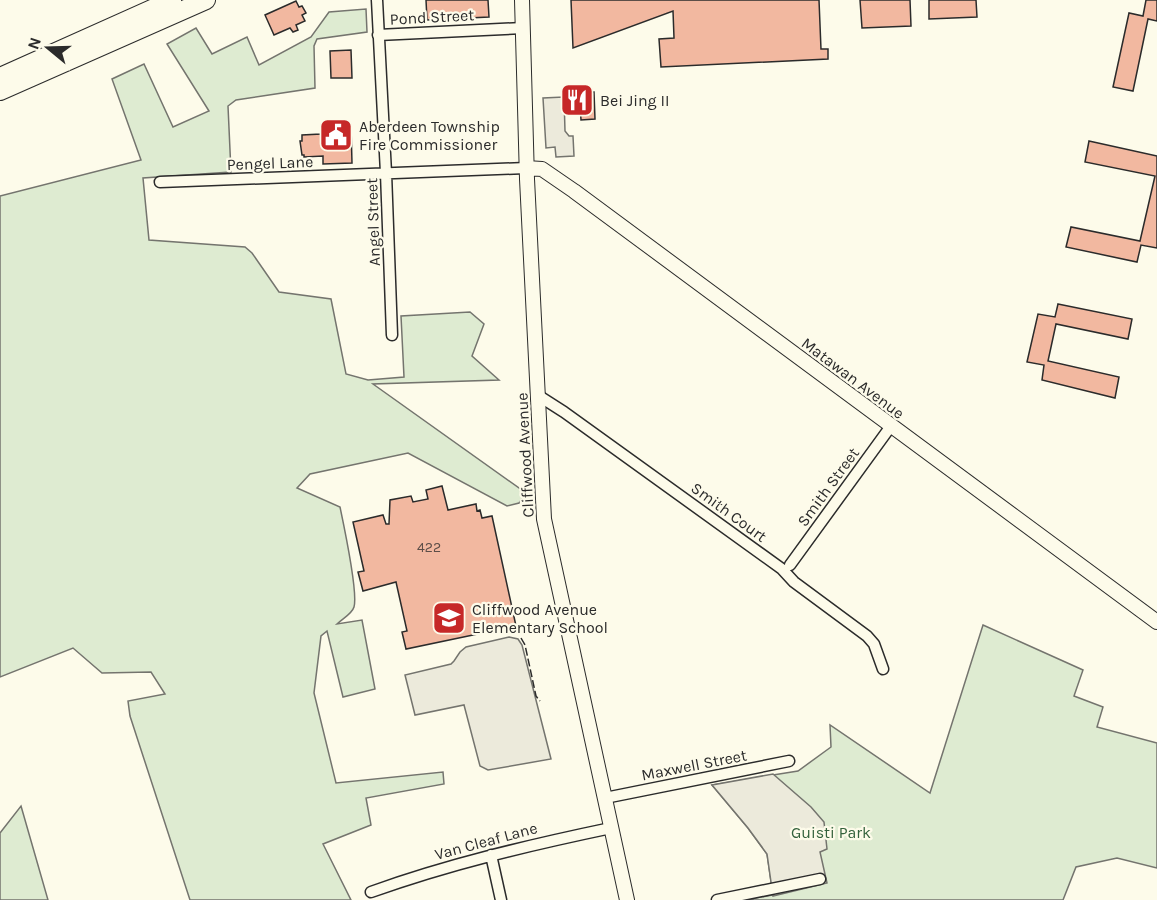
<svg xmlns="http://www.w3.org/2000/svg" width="1157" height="900" font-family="Karla,sans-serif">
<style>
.green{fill:#deebd1;stroke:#74746e;stroke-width:1.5}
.parking{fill:#eceadb;stroke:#74746e;stroke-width:1.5}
.building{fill:#f2b8a0;stroke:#2b2b2b;stroke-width:1.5}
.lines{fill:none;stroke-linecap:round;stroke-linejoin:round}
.street-casing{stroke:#2b2b2b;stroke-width:13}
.secondary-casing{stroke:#2b2b2b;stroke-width:16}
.highway-casing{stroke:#2b2b2b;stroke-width:20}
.street{stroke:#fdfbea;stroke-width:10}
.secondary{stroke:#fdfbea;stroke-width:14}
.highway{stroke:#fdfbea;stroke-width:18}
.fence{stroke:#2b2b2b;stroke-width:1.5;stroke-dasharray:8 3;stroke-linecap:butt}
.labels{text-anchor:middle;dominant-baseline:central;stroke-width:4.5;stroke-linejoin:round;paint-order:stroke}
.number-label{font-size:14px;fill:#5d4e48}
.street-label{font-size:16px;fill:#2b2b2b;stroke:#fdfbea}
.poi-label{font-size:16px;fill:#2b2b2b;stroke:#fdfbea;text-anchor:start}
.park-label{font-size:16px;fill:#34623c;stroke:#fdfbea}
</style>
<rect width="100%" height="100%" fill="#fdfbea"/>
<path class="green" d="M366,9l1,23 -50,7 -3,7 1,42 -79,12 -8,6 3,66 -88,6 6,62 96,7 7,6 27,39 52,7 15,75 22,6 36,-3 -3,-61 69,-4 14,12 -12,32 27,24 -126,4 153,109 -7,10 -12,3 -99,-53 -98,21 -13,14 43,19c4,19 18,86 14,100 -2,7 -12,12 -17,17l25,-4 13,69 -32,8 -16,-66 -6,5 -7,57 22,90 107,-11 1,12 -78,14 5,27 -48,19 28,56h-161l-60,-184 -2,-15 37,-7 -14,-22 -49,1 -29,-25 -73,29v-481l141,-36 -29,-81 32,-15 29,63 36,-16 -42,-67 29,-16 16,26 35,-17 12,28 52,-28 18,-25z
M983,625l100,45 -9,26 29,11 -6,20 60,16v125l-40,-10 -41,9 -13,33h-318l28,-5 -6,-41 -19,-26 -36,-43 86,-14 33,-24 -1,-22 100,68z
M21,806l27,94h-48v-67z"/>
<path class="parking" d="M564,97l1,34 4,5h4l1,20 -18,1 -1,-10 -9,1 -3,-50z
M509,637l9,2 4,6 29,114 -63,11 -8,-4 -16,-61 -49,10 -10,-40 46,-11 3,-3 6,-9 6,-5z
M773,774l38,33 13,15 3,27 -7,3 7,31 -54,13 -6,-42 -19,-26 -36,-43z"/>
<path class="building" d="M426,0h62l1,17 -62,3z
M571,0h248l2,49h7v10l-167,8 -2,-28 15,-1 -1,-27 -100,37z
M860,0h50l1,26 -49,2z
M929,0h47l1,17 -48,2z
M1146,0h11v21l-9,-2 -15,72 -20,-4 16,-74 14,3z
M296,1l3,6 3,-1 4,7 -4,2 3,6 -9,4 2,5 -5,2 -3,-4 -16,7 -9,-20z
M351,50l1,28h-21l-1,-27z
M587,92h7l1,27 -14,1 -1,-16h-3l-1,-8 11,-1z
M351,126l1,37 -29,1v-8l-19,1v-2h-2l-2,-14h2v-6l19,-1v-7z
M1089,141l68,15v92l-16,-3 -4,17 -71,-15 5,-20 69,14 15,-65 -70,-14z
M1058,304l74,15 -4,20 -72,-15 -8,37 71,16 -4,21 -73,-18 2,-15 -17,-3 11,-48 17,3z
M442,486l6,24 28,-6 1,7 3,-1 2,8 10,-2 24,110 -110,23 -4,-17 5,-1 -11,-49 -33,9 -5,-19 6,-1 -11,-49 30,-7 3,9h3l1,-24 21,-4 2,6 15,-3 -2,-9z"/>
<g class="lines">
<defs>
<path id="street" d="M377,0l9,173 6,162
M378,35l145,-7
M160,182l366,-14
M539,396l25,16 218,157 12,13 73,54 7,8 9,25
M790,565l101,-139
M605,798l184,-37
M491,855l10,45
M371,892c78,-28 159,-47 240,-64
M717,900l103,-21"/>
<path id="secondary" d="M522,0l5,179 17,340 83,381
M526,168l16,1 32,22 583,431"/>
<path id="highway" d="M0,77l172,-77
M0,91l206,-91"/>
</defs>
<use href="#street" class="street-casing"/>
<use href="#secondary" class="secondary-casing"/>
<use href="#highway" class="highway-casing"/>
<use href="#street" class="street"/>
<use href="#secondary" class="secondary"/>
<use href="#highway" class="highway"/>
<path class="fence" d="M521,638l4,7 11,51 4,5"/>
</g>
<defs>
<symbol id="restaurant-square" viewBox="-11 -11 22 22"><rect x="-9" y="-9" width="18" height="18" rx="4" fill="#c62828" stroke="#fdfbea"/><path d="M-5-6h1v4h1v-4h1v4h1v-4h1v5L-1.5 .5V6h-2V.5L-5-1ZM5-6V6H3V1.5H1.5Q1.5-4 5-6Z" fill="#fff"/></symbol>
<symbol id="civic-square" viewBox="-11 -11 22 22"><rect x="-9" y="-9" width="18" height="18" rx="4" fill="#c62828" stroke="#fdfbea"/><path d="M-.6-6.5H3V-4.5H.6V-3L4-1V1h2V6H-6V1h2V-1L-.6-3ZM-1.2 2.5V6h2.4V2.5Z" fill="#fff"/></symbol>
<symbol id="school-square" viewBox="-11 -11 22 22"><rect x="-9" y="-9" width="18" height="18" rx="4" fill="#c62828" stroke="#fdfbea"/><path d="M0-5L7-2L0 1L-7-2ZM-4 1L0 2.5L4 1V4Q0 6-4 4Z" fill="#fff"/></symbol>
</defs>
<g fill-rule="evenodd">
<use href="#restaurant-square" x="558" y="81" width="38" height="38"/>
<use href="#civic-square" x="317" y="116" width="38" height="38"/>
<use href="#school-square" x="430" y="599" width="38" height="38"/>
</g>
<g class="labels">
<g class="number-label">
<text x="429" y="547">422</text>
</g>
<g class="street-label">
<text transform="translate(432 17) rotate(-3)">Pond Street</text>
<text transform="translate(270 163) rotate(-2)">Pengel Lane</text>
<text transform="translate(373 222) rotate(-92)">Angel Street</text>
<text transform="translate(853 378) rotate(37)">Matawan Avenue</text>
<text transform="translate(525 455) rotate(-93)">Cliffwood Avenue</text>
<text transform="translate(828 487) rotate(-54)">Smith Street</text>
<text transform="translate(729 512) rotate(36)">Smith Court</text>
<text transform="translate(694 765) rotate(-11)">Maxwell Street</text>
<text transform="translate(486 841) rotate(-15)">Van Cleaf Lane</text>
</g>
<g class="poi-label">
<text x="600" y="100">Bei Jing II</text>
<text x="359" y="126">Aberdeen Township<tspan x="359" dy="18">Fire Commissioner</tspan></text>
<text x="472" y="609">Cliffwood Avenue<tspan x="472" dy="18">Elementary School</tspan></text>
</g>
<g class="park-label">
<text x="831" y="832">Guisti Park</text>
</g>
</g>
<g transform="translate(48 48) rotate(289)" stroke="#fdfbea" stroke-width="4.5" paint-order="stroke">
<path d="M0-4.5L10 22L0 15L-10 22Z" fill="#2b2b2b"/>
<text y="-9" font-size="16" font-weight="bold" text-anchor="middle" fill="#2b2b2b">N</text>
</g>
</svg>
